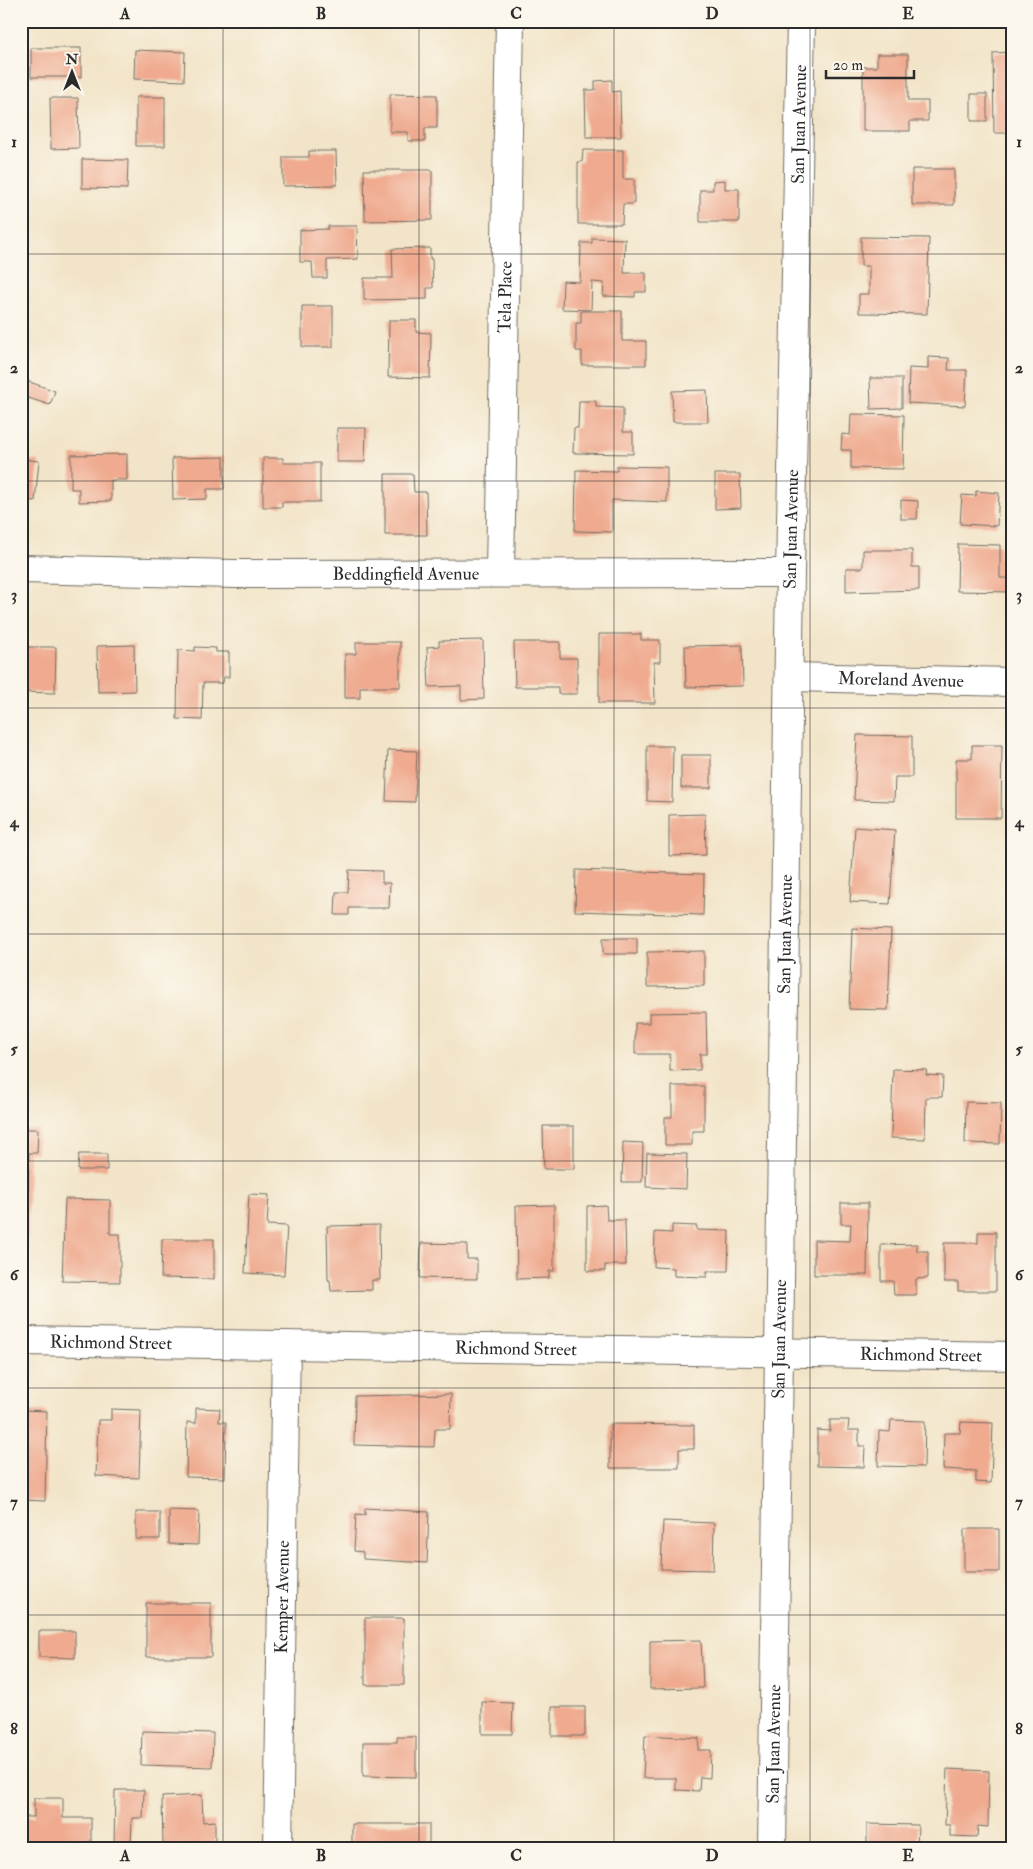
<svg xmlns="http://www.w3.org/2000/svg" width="1033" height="1869" font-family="'IM FELL Double Pica',serif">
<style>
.building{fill:#efaa8f}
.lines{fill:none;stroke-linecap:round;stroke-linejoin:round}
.minor-casing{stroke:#716c62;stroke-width:30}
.minor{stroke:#fff;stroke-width:28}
.grid{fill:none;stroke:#2b2b2b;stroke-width:1;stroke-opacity:0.55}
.labels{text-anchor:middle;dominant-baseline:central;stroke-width:4;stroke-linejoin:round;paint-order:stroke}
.street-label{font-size:18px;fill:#2b2b2b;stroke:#fbf7ec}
.neatline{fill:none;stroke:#2b2b2b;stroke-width:2}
.grid-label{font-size:16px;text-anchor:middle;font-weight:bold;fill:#2b2b2b}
</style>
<rect width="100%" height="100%" fill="#fbf7ec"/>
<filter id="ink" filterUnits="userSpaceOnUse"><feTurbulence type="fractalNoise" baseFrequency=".02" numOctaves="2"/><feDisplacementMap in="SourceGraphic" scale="10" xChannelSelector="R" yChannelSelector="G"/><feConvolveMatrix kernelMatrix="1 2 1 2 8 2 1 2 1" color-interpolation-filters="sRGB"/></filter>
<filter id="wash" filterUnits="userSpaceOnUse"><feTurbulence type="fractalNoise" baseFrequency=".0096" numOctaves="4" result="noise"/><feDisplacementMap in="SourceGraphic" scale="20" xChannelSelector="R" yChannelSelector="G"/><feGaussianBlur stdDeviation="1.12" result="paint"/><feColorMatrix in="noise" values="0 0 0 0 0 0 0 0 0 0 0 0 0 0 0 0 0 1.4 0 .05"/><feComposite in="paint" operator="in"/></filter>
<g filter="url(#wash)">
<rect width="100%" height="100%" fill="#f2e4c8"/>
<g id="blocks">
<path class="building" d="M31,48h50v29h-50z
M135,50l50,2 -1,29 -50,-2z
M1012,52v81h-18l-1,-80z
M877,54h31v47h20v20h-18v10h-47v-64h14z
M612,80v12l8,-1 1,46h-35l-1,-47h10v-9z
M390,94l47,1v33h-12v13h-17v-9h-18z
M971,94h16v27h-16z
M136,97h29v49h-29z
M50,98h28l1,50 -28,1z
M583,150h40v29h11v25h-11l-1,20h-44v-62h4z
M309,151h27l1,34 -54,1v-29h26z
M82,159l46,1 -1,29 -45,-1z
M912,169h42v36h-42z
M364,170h68v50l-67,1z
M725,180v9h14v33h-39v-32h13v-9z
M328,226h29l1,33 -31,1v18h-14l-1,-16h-12v-32l28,-1z
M861,237l68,1 -2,76 -68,-1v-19h10v-28h-8z
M592,238l33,1 -1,34h22v19h-11v5l-32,-1 1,-13 -12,-1 -1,28 -29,-1 1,-28 17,1 1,-39h11z
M430,248v11h2l1,29h-6v11l-63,1v-22h29l-1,-29z
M302,306h31v41h-31z
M581,311h41v30h24v24h-64v-14h-6v-28h5z
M389,320h27v12l15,1 -1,45 -42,-1z
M928,357l21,1 -1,12h19l-2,36 -57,-3 1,-35 19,1z
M870,378h32v30l-31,1z
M27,381l28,10 -5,14 -28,-9z
M707,390l1,32h-35l-1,-31z
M579,401h17v6l27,1v24h10v22l-60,-1 1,-25h4z
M851,414l53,1 -1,54 -52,-1v-18h-10l1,-16 8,1z
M337,428h29l-1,34h-28z
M127,454v26h-16v21l-32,1v-13h-8v-34z
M224,457v32h-17v10l-34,1 -1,-42z
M263,458h20v5h37v39h-38v5h-19z
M21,459l18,2 -4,40 -14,-1z
M617,466l50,1v35l-55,-2v32l-37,-1 1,-61 41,1z
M385,474h28l1,18h12l1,43h-42z
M715,474h25l1,34 -26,1z
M976,491l23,2 -2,33 -37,-2 2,-29 14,1z
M901,500l17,1 -1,18h-16z
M958,544l42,1v33h12v14l-55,-1z
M863,550h49v17h7v23l-73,2v-24h17z
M599,634h42v6h19v22h-6l1,41h-56z
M483,640l1,59 -23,1v-14l-32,1 -2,-40 12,-1v-5z
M356,642h44v45h-40v11h-15v-44h11z
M514,642h46v16h17v36h-19v-7h-43z
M134,645l1,46 -37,1 -1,-46z
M742,645l1,41 -57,1 -1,-41z
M21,647h35l-1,46 -34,-1z
M195,647l21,1v4h13v25h-5l-1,6h-20l-1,37 -25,-1 1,-69 17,1z
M857,735l55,1v41h-17l-1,24 -40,-1z
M972,745h30l-1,73h-45v-59h16z
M647,746h26l-1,56 -25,-1z
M388,750l29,1 -2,51 -29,-1z
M681,755h30v33h-30z
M705,814l1,41 -37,1v-41z
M855,827l40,3 -5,74 -40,-2z
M349,870l33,1v12h8l-1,25h-40v7h-14l1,-23h12z
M576,870l128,4 -1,41 -128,-4z
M852,928l39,2 -3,80 -39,-1z
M603,938h34v16h-34z
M704,951v35l-57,1v-35z
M706,1012l1,42h-7v16l-30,1v-17h-35v-31h14v-10z
M893,1069l34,1 -1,5 17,1 -1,21h-16l-1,42 -34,-1z
M672,1086h32v45h-12v14h-27v-28h7z
M966,1102l35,1 -1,41 -35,-1z
M543,1126h31v43h-30z
M21,1129h17l-1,24h-8l-2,110h-6z
M623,1142l20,1 -1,39h-20z
M647,1153l40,1 -1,35 -40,-2z
M79,1154h28v16h-29z
M249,1194l20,1 -2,30 20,1 -3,49 -39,-2z
M65,1199l45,1v34h10v48l-58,-1z
M841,1203h27l-1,72h-53v-35l36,1 1,-17h-10z
M554,1205v66h-5v7l-32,1 -1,-73z
M606,1205l1,15h18l1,45h-21v6h-18v-65z
M379,1225l1,55h-8v10l-41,1 -1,-11h-2l-1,-54z
M672,1225l25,1v4l32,1 -1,40h-21v6l-33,-1v-8l-20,-1 1,-35 17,1z
M978,1232h18v59h-38v-9h-14v-39h34z
M162,1239h52v40l-53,-1z
M421,1243l46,1v15h10v20l-57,-1z
M917,1244v7h11v27l-12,1v16h-22l-1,-14h-12v-36z
M451,1394l-1,35h-15l-1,18 -80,-2 1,-49z
M196,1408l24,1 -1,13h7l-1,56 -39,-1 1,-55 9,1z
M111,1409l30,1 -2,68 -43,-2 2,-56h13z
M21,1410l26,1 -2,90 -24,-1z
M830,1420h19l-1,10h11v16h6l-1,21 -47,-1v-36l13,1z
M891,1420l34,1 -1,46 -46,-1 1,-35 11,1z
M961,1422l32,1 -2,60 -15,-1v-11l-33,-2 1,-36h16z
M610,1424l84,1v24h-15v19h-69z
M365,1508l64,4 -2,51 -64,-4v-7l-9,-1 2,-37 9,1z
M169,1510l30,1 -1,34 -29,-1z
M136,1512h24v27h-24z
M663,1521l51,2 -1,47 -52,-1z
M964,1529h35v43h-35z
M146,1603h65v54h-65z
M365,1618h39v67h-39z
M39,1631h36v27l-36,-1z
M701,1640l2,48 -53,1v-48z
M482,1702l31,1 -1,31h-30z
M552,1707h33v29h-33z
M142,1731l71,2 -1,34 -71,-2z
M645,1735l54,3 -1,12h13l-1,28 -10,-1 -1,14 -23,-1v-12h-33z
M397,1737h19v40l-53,-1v-34h34z
M947,1769l42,2 -1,56 -10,-1 -1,11 -27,-1v-11h-5z
M115,1790h29l-1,28h-11l-1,30h-17z
M202,1795l1,27 12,-1v27h-52l-1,-51z
M34,1798h29v20h28v30l-70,-1v-30h13z
M352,1824h77v24h-77z
M867,1824l51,1 -1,23h-50z"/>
</g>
</g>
<g filter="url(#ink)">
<use href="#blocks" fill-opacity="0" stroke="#716c62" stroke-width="1"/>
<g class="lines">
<defs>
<g id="minor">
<path id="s1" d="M21,569l213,5 556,-1"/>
<path id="s2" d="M500,572l10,-551"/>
<path id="s3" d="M790,677l222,5"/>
<path id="s4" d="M21,1341l991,15"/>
<path id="s5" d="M278,1848l8,-503"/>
<path id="s6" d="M772,1848l18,-1275 11,-552"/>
</g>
</defs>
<use href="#minor" class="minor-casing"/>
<use href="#minor" class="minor"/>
</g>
</g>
<path class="grid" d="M223,21v1827M419,21v1827M614,21v1827M810,21v1827M21,254h991M21,481h991M21,708h991M21,934h991M21,1161h991M21,1388h991M21,1615h991"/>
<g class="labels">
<g class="street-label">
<text stroke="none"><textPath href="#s6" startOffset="1724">San Juan Avenue</textPath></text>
<text stroke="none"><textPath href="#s2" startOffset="275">Tela Place</textPath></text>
<text stroke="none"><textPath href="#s6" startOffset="1319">San Juan Avenue</textPath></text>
<text stroke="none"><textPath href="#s1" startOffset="385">Beddingfield Avenue</textPath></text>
<text stroke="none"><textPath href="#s3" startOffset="111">Moreland Avenue</textPath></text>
<text stroke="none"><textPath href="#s6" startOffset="914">San Juan Avenue</textPath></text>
<text stroke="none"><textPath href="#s6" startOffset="509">San Juan Avenue</textPath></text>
<text stroke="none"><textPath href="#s4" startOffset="90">Richmond Street</textPath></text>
<text stroke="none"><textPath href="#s4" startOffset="495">Richmond Street</textPath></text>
<text stroke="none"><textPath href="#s4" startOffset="900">Richmond Street</textPath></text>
<text stroke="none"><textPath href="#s5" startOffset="251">Kemper Avenue</textPath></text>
<text stroke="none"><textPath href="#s6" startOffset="104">San Juan Avenue</textPath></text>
</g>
</g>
<rect width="1033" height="1869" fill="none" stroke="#fbf7ec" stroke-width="55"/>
<g transform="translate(72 72)" stroke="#fbf7ec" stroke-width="4" paint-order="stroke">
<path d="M0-4L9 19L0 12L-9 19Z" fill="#2b2b2b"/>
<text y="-8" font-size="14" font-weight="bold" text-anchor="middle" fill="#2b2b2b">N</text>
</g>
<path d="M826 70v8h88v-8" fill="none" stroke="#2b2b2b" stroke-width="2.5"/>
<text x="833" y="70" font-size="15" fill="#2b2b2b" stroke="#fbf7ec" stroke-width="4" paint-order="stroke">20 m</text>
<rect x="28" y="28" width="978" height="1814" class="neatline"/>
<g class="grid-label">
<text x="125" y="19">A</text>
<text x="321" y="19">B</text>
<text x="516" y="19">C</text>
<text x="712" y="19">D</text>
<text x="908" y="19">E</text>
<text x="14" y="147">1</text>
<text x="1019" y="147">1</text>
<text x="14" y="373">2</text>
<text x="1019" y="373">2</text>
<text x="14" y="600">3</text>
<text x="1019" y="600">3</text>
<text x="14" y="827">4</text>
<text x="1019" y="827">4</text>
<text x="14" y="1054">5</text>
<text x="1019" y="1054">5</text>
<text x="14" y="1280">6</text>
<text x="1019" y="1280">6</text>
<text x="14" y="1507">7</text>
<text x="1019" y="1507">7</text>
<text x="14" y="1734">8</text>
<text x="1019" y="1734">8</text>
<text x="125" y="1861">A</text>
<text x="321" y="1861">B</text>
<text x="516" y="1861">C</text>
<text x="712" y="1861">D</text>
<text x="908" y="1861">E</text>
</g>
</svg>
